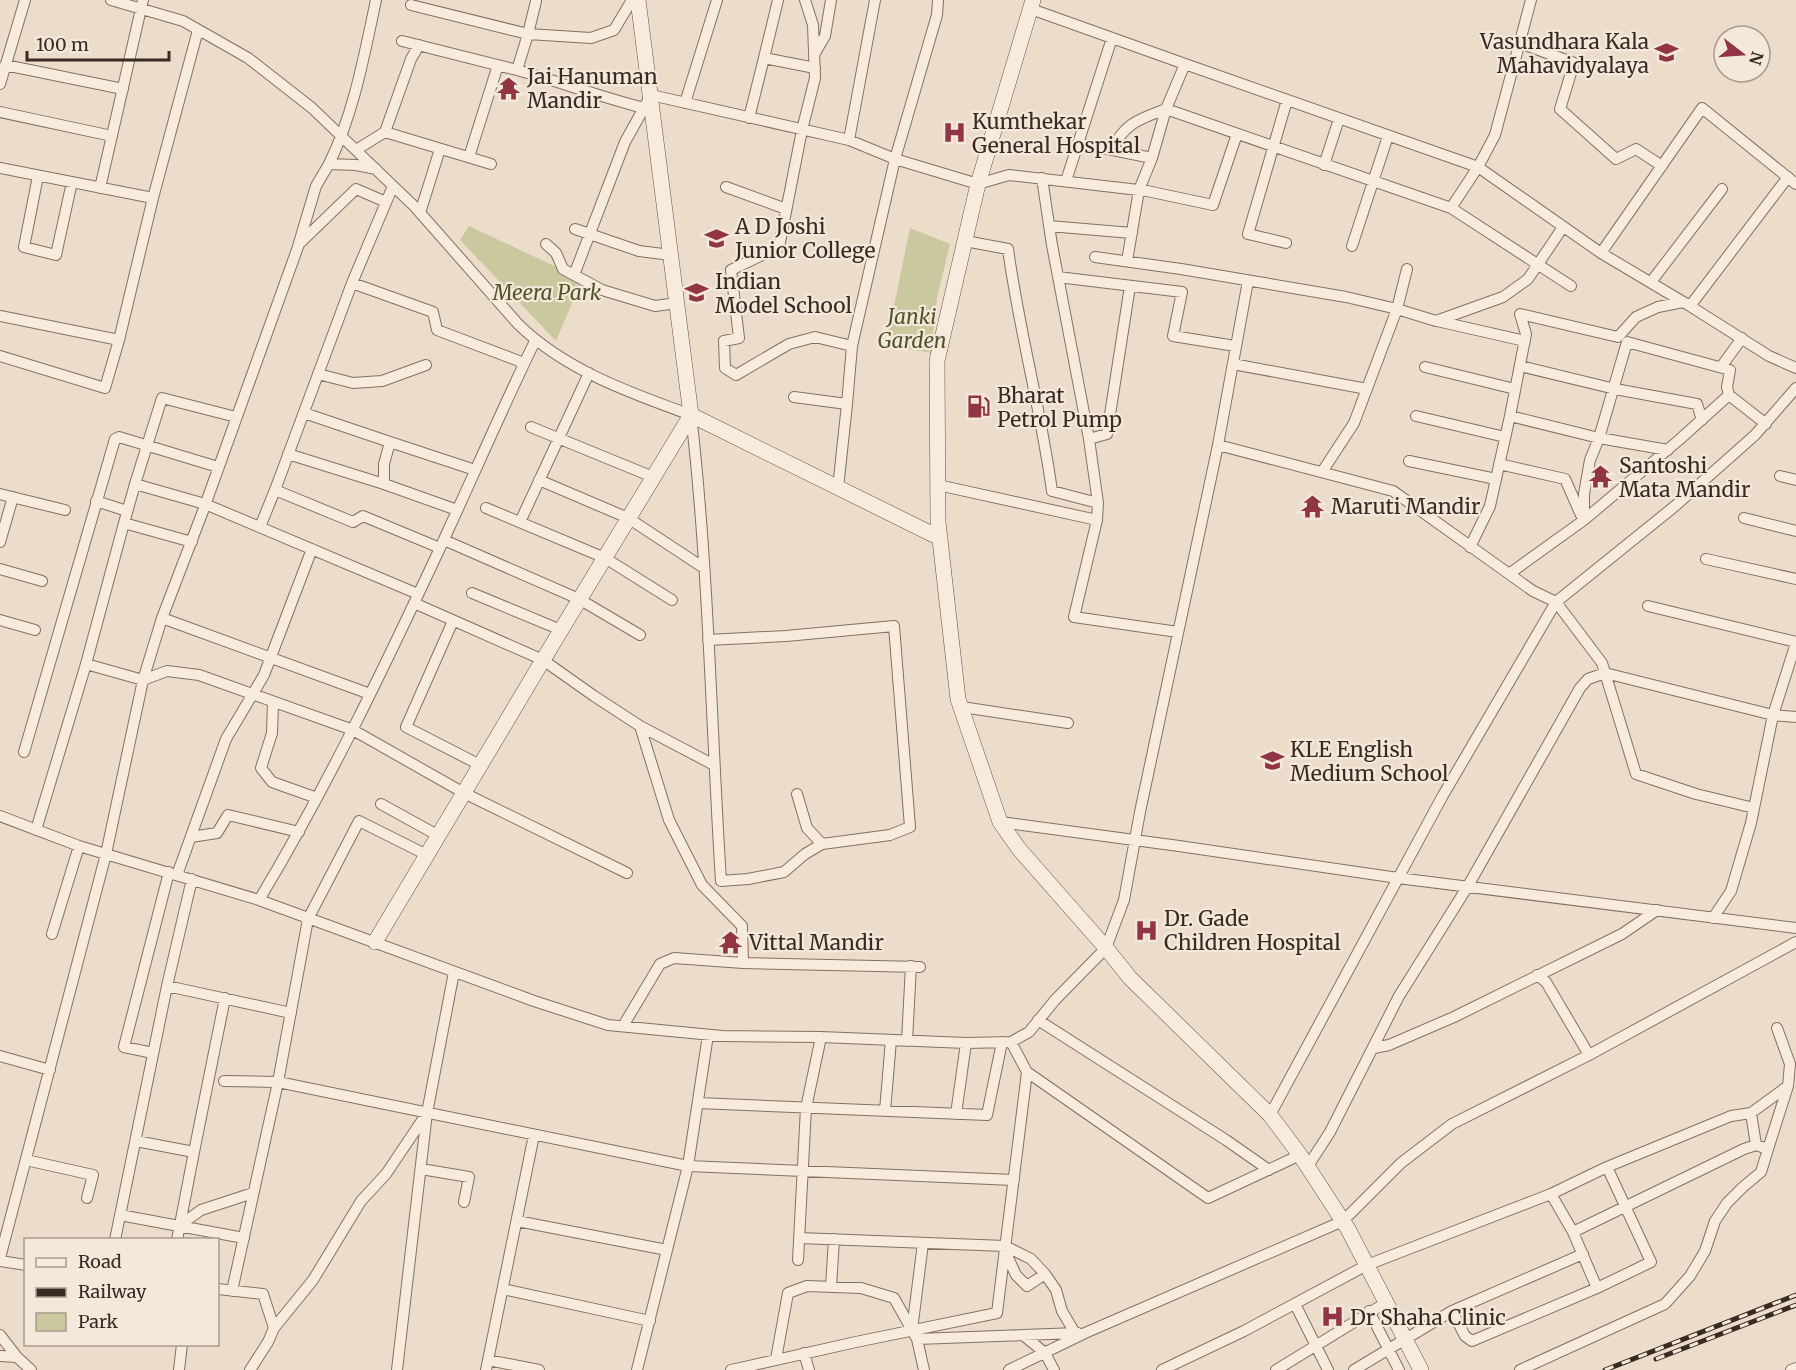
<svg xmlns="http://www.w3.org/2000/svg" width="1796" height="1370" font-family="Merriweather,serif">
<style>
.green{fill:#c9c89f}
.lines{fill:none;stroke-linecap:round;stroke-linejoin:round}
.street-casing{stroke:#876f60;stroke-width:12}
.secondary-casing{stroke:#695043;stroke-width:16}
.street{stroke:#f7ebdd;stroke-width:10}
.secondary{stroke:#f7ebdd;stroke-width:15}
.rail-casing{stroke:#392a22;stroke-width:5}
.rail{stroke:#f4e8da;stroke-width:3;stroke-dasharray:9;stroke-linecap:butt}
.labels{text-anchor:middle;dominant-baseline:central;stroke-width:4.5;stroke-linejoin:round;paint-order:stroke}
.poi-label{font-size:21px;fill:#392a22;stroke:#f4e8da;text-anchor:start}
.park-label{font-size:21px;font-style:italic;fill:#50542a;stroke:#f4e8da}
</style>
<rect width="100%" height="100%" fill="#ecddcb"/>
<path class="green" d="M469,226l113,53 -26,62 -96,-101z
M910,228l40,16 -13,54 -6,55 -45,-8z"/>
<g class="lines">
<defs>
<path id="street" d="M111,0l72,21 65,37 64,50 103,99 103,117c47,46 112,69 173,91 18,155 20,311 30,466l27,-2 36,-7 21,-18 17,-10 68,-9 20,-8 -16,-201 -108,10 -78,4
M805,0l8,25 2,53 -13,52 -23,117 -48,23 8,68 -15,3 1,27 11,7 53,-31 26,-7 37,9
M1531,0l-36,135 -17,32 123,86 89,53 79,50 27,12
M411,5l117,29 8,-33
M1031,9l154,55
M402,41l115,29 11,-36 63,4 23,-8 18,-30
M1520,43l54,20 -14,46 56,50 20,-10 26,17
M815,53l10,-17 6,-36
M764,58l14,-58
M5,65l118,24
M517,70c43,12 84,27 127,38
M0,84l25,-84
M685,103l32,-103
M0,112l112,24
M749,118l15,-60 51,10
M385,132l106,32
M849,140l46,19 83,25 31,-9 138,16 66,14 24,-71
M1078,143l74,15 -13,32 -12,71
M356,150l29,-18 26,-73 8,-14
M1112,150c12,-27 28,-31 54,-41
M469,157l29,-92
M1152,158l14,-49
M329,164c25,-51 35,-108 47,-164
M1324,165l15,-46
M0,168l153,30
M38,176l-14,71 32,8 16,-73
M1042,178l10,67 37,194 9,64 -1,17 -23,97 104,15
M1066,181l46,-143
M393,186l-41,97 -77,207 78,32 10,-6 77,32
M726,187l60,22
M100,188l43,-188
M1451,208l-285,-99 19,-45 293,103 -27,41 120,78
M420,213l20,-64
M1049,226l83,7
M575,229l64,22 32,4
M965,241l43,8c11,81 33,161 44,242l46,12
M299,243l17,-57 13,-22 27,1 20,4
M1286,243l-38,-9 39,-134
M546,244l10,9 7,16 39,21 53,16 22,-3
M1352,246l36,-110
M1601,253l101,-145 94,76
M1095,257l86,12 165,28 51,12 39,12 67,-24 25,-18 35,-52
M574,275l51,-133 26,-47 198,45 26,-140
M1058,277l124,15 -9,44 62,10
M1651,282l71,-93
M352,283l81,29 4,18 87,33
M1690,306l98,-129
M0,316l119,24
M1437,321l88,20
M0,356l105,32 14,-48 34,-142 45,-168
M1233,364l134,25
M1520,366l95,23 82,15 5,16
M1425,367l90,22
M1721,367l21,-29
M318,374l35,9 29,-2 44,-16
M794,397l53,7 -9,84
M847,404l5,-58 43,-187 42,-144 1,-15
M304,413l86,29 -6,22v20l73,26
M1416,416l89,21
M1510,416l89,22 69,12
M531,427l122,50
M1089,439l18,-5 23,-148
M390,442l85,28
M1218,445l175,46 140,100 23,11 46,61 34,111 60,20 58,14
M288,454l96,30
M1409,461l87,18
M1499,464l66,15 16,36
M1322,472l32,-49 43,-114 10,-40
M1780,476l16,4
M539,480l89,38 76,50
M135,484l27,-86 74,19
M938,485l159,35
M0,494l65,16
M96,501l31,10
M486,508l119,50 67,42
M1744,518l52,13
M1584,520v-26l6,-34 9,-22 28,-96 103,28 -3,17 2,8
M520,522l69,-149
M260,527l15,-37
M444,540l135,59 61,36
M0,542l13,-45
M192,542l-68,-19 11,-39 70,20 213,90
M1470,547l20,-41 20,-90 16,-82 -6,-20 98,23 18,-20 22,-10 25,-5
M1706,559l90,20
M0,569l42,12
M1509,574l75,-54 95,-80 50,-45 37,29
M472,593l89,37
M414,603l129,57 51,36 46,30 74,39
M1648,606l148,36
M162,618l208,76
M0,620l35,10
M453,621l-47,106 74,38
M86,664l57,16 24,-9 32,4 154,55 111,63 163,80
M273,702l-1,31 -11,35 11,14 45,16
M962,707l106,16
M640,726l29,94 33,65 40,41 1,37
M24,752l91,-313 4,-2 99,30
M797,794l10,34 15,16
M381,804l58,32
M0,816l79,30 180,54 275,101 74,24 114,11 99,1 145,6 45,-1 18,-10 26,-32 51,-52 18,-48 16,-88 78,-367 30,-164
M1000,822l179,24 219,32 398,50
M36,830l50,-166 38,-141
M191,837l26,-4 11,-18 71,17
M177,875l49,-136 38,-64 48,-126
M259,900c68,-113 125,-232 181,-352 32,-69 62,-139 95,-207
M1713,918l18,-27 20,-68 22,-108 23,-72
M52,934l27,-88
M1537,975l9,7 43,73
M167,986l124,27
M1038,1020l188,120 43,30
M623,1026l37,-62 14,-6 69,5 177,4
M907,1041l4,-75
M1011,1042l16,30 181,126 92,-43
M1374,1048l15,-3 65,-28 168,-83 35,-24
M153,1053l-29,-6 45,-175
M0,1056l50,14
M224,1081l54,1 410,84 326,14
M698,1103l289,12 15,-73
M885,1111l6,-71
M1751,1113l5,32
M956,1114l10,-71
M1270,1115l172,-318 114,-195 119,-96 80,-71 41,-47
M136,1141l58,11 31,-154
M1768,1149l20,-63 2,-22 -13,-36
M26,1160l67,15 -6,23
M1308,1166l22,-34 69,-136 69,-110 112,-198 8,-9 17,-6 168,42 23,2
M421,1169l48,8 -5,25
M1551,1194l22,38 24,56
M120,1215l59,11 22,-16 52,-17
M517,1221l150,29
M179,1226l65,12
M799,1238l206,8 26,13 14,15 11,16 6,21 13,22
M115,1240l52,-254 25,-107
M177,1240l17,-88
M1005,1251l11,24 11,11 18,-12
M0,1258l106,-404 37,-174 19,-62 41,-107 96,-267 57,-55 30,13
M798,1260l8,-152 15,-71
M0,1261l26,4
M831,1287l3,-48
M218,1289l45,5 11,34 -6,14 -18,28
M503,1289l147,32
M232,1291l46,-209 30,-163 51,-98 68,34
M1295,1304l33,66
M1369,1311l30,59
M1452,1311l13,25 7,5 125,-53 54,-26 -44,-95
M274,1328l39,-48 48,-79 25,-27 39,-58
M912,1330l11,-87
M0,1335l17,22 14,13
M1023,1335l22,18 9,17
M917,1339l7,31
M804,1353l5,17
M0,1356l17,1
M776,1359l12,-66 19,-7 54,2 33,10 23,41 161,-6
M488,1360l51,10
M179,1370l3,-26
M397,1370l30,-257 27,-141
M486,1370l48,-235
M637,1370l51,-204 20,-131
M731,1370l125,-28 141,-29 30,-241
M1009,1370l76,-37 258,-112 58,-58 51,-39 137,-69 207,-113
M1162,1370l82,-39 123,-66 184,-71 56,-27 124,-51 20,-3 37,-27
M1276,1370l111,-68
M1354,1370l98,-59 131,-57
M1520,1370l145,-66 25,-28 15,-25 10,-30 12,-18 16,-16 18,-15 7,-23 -12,-4 -12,4 -171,83
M1791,1370l5,-2"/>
<path id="secondary" d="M638,0l53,415 249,123
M1033,0l-55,184 -41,177 1,161 20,177 42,123 19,27 87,99 24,30 140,137 30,40 48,74 73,141
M375,942l168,-282 148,-245"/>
</defs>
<use href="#street" class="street-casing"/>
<use href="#secondary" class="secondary-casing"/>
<use href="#street" class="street"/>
<use href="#secondary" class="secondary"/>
<defs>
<path id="rail" d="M1656,1359l140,-54
M1605,1370l191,-75"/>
</defs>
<use href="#rail" class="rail-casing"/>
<use href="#rail" class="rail"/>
</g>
<defs>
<symbol id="university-bare" viewBox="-9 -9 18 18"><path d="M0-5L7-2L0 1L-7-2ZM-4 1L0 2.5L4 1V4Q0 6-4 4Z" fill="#913544" stroke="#f4e8da" stroke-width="2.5" paint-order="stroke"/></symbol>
<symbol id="temple-bare" viewBox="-9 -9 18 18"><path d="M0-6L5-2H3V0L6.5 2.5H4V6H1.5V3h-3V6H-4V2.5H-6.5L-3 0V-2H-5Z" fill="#913544" stroke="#f4e8da" stroke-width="2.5" paint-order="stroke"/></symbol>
<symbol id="hospital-bare" viewBox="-9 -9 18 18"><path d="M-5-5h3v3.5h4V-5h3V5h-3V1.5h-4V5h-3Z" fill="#913544" stroke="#f4e8da" stroke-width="2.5" paint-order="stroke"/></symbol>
<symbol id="fuel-bare" viewBox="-9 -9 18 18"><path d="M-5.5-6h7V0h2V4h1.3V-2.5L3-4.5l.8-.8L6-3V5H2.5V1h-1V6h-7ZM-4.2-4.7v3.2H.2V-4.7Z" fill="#913544" stroke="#f4e8da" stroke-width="2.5" paint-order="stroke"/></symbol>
</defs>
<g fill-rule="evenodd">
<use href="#university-bare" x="1650" y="36" width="33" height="33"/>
<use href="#temple-bare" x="492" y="72" width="33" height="33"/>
<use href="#hospital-bare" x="938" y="116" width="33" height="33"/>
<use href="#university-bare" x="700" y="222" width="33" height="33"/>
<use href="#university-bare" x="680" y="276" width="33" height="33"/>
<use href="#fuel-bare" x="962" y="390" width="33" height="33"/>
<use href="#temple-bare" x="1584" y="460" width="33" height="33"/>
<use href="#temple-bare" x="1296" y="490" width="33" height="33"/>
<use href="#university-bare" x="1256" y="744" width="33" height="33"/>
<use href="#hospital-bare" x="1130" y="914" width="33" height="33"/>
<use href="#temple-bare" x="714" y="926" width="33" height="33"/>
<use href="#hospital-bare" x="1316" y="1300" width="33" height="33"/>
</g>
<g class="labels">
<g class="poi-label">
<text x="1649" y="41" text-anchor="end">Vasundhara Kala<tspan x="1649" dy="24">Mahavidyalaya</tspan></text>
<text x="527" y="76">Jai Hanuman<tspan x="527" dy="24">Mandir</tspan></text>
<text x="972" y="121">Kumthekar<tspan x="972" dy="24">General Hospital</tspan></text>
<text x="735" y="226">A D Joshi<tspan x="735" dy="24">Junior College</tspan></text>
<text x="715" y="281">Indian<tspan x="715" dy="24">Model School</tspan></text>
<text x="997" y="395">Bharat<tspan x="997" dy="24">Petrol Pump</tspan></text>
<text x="1619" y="465">Santoshi<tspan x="1619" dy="24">Mata Mandir</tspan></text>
<text x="1331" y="506">Maruti Mandir</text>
<text x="1290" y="749">KLE English<tspan x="1290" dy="24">Medium School</tspan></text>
<text x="1164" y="918">Dr. Gade<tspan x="1164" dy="24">Children Hospital</tspan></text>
<text x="749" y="942">Vittal Mandir</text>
<text x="1350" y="1317">Dr Shaha Clinic</text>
</g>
<g class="park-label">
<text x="547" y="292">Meera Park</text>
<text x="912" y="316">Janki<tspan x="912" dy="24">Garden</tspan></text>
</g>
</g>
<rect x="24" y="1238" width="195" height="108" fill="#f4e8da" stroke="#a99c90" stroke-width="1.5"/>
<rect x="36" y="1258" width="30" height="9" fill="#f7ebdd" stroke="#a99c90" stroke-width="1.5"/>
<text x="78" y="1268" font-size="18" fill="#392a22">Road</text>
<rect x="36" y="1288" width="30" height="9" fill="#392a22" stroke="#a99c90" stroke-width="1.5"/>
<text x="78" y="1298" font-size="18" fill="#392a22">Railway</text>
<rect x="36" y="1313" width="30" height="18" fill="#c9c89f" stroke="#a99c90" stroke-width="1.5"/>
<text x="78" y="1328" font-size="18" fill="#392a22">Park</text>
<g transform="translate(1742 54) rotate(107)"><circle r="28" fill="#f4e8da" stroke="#a99c90" stroke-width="1.5"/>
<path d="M0-4.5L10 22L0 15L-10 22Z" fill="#913544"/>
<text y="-9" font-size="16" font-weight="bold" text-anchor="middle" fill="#392a22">N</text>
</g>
<path d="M27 51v9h142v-9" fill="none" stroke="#392a22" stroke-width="3"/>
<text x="36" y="51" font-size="18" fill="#392a22" stroke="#f4e8da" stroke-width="4.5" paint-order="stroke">100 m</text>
</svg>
